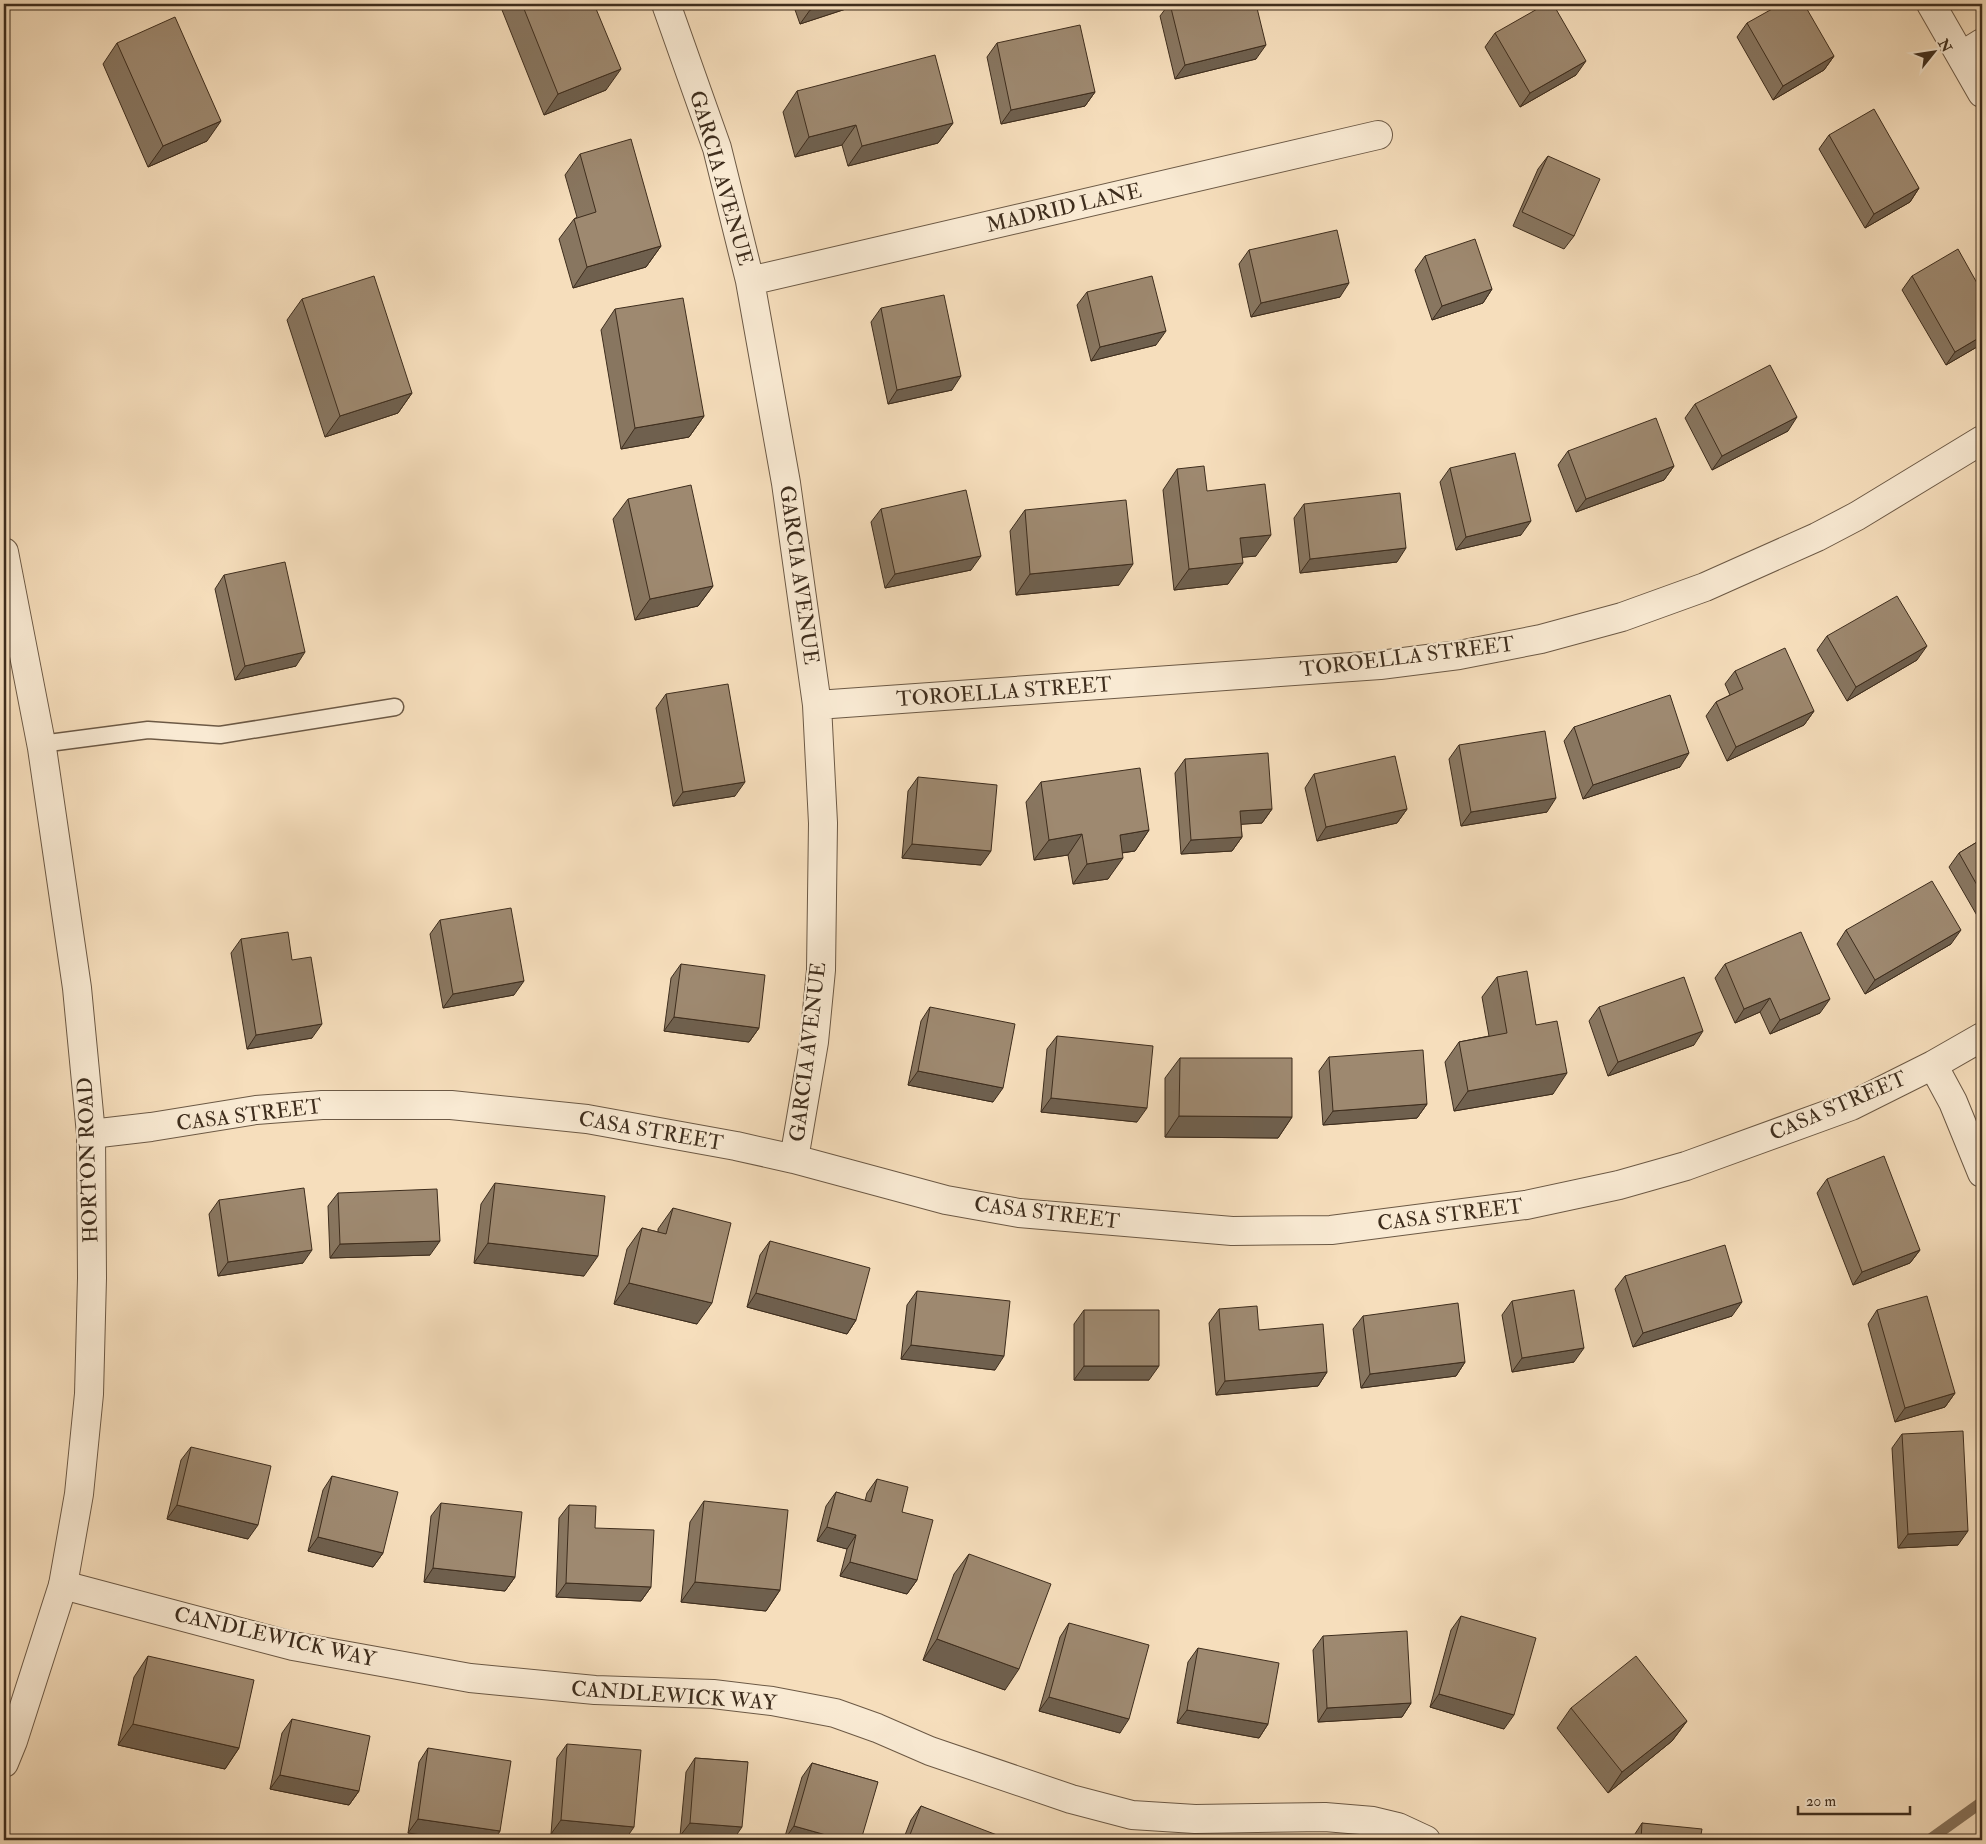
<svg xmlns="http://www.w3.org/2000/svg" width="1986" height="1844" font-family="'IM FELL Double Pica',serif">
<style>
.lines{fill:none;stroke-linecap:round;stroke-linejoin:round}
.stream{stroke:#87735c;stroke-width:11}
.service-casing{stroke:#6c5945;stroke-width:19}
.minor-casing{stroke:#6c5945;stroke-width:30}
.tertiary-casing{stroke:#6c5945;stroke-width:30}
.service{stroke:#f9ead3;stroke-width:16}
.minor{stroke:#f9ead3;stroke-width:28}
.tertiary{stroke:#f9ead3;stroke-width:28}
.wall{fill:#887660;stroke:#3e2d1d}
.shaded-wall{fill:#6f604e;stroke:#3e2d1d}
.building{fill:#9e8970;stroke:#3e2d1d}
.labels{text-anchor:middle;dominant-baseline:central;stroke-width:4.5;stroke-linejoin:round;paint-order:stroke}
.street-label{font-size:21px;fill:#3e2d1d;stroke:#f9ead3}
</style>
<rect width="100%" height="100%" fill="#f6debc"/>
<filter id="stains"><feTurbulence type="fractalNoise" baseFrequency=".004" numOctaves="4"/><feColorMatrix values="0 0 0 0 .2 0 0 0 0 .09 0 0 0 0 .02 0 0 0 .5 -.17"/></filter>
<radialGradient id="worn" r=".72"><stop offset=".6" stop-color="#630" stop-opacity="0"/><stop offset="1" stop-color="#630" stop-opacity=".3"/></radialGradient>
<g class="lines">
<path class="stream" d="M1929,1840l53,-38"/>
<defs>
<path id="service" d="M41,744l107,-14 72,5 175,-28"/>
<path id="minor" d="M666,4l51,144 33,133 36,202 31,222 6,118 -2,147 -7,72 -20,117
M1931,4l51,89
M1961,56l21,-13
M750,281l628,-146
M817,705l563,-40 79,-10 82,-16 81,-22 83,-30 112,-50 40,-21 125,-76
M1933,1065l20,37 29,71
M91,1134l60,-7 105,-17 66,-5h129l136,14 149,27 58,13 152,41 73,13 213,18 99,-1 195,-25 93,-20 67,-19 165,-60 82,-41 49,-28
M63,1585l230,61 177,32 125,12 118,4 59,7 63,12 42,15 53,23 141,48 61,16 63,4 130,-2 48,4 25,6 28,13"/>
<path id="tertiary" d="M4,552l38,196 35,240 14,146 1,144 -3,116 -10,100 -16,91 -50,156 -9,22"/>
</defs>
<use href="#service" class="service-casing"/>
<use href="#minor" class="minor-casing"/>
<use href="#tertiary" class="tertiary-casing"/>
<use href="#service" class="service"/>
<use href="#minor" class="minor"/>
<use href="#tertiary" class="tertiary"/>
</g>
<path class="wall" d="M506,4h88l12,86 -62,25 -42,-105z
M793,4h68l-61,20z
M1169,4h87v55l-81,20 -15,-63z
M1340,4h17l-15,5z
M1747,23l87,33 -10,14 -51,30 -36,-63z
M1495,33l81,42 -56,32 -35,-60z
M117,43l90,98 -59,26 -45,-103z
M997,43l98,49 -10,14 -84,18 -14,-67z
M797,91l156,32 -15,20 -90,23 -6,-21 -47,12 -12,-45z
M1829,135l90,53 -9,14 -45,26 -46,-79z
M580,154l81,92 -15,21 -73,21 -14,-49 15,-20 3,-2 -12,-42z
M1548,156l26,80 -10,13 -51,-23 25,-57z
M1249,250l91,47 -89,20 -12,-53z
M1425,256l67,33 -9,14 -51,17 -17,-50z
M1912,276l70,16v52l-36,21 -44,-75z
M1087,292l69,53 -65,16 -14,-56z
M302,299l110,94 -14,20 -73,24 -38,-117z
M881,308l71,82 -64,14 -17,-82z
M615,309l89,107 -15,21 -68,12 -20,-119z
M1695,404l93,27 -76,39 -27,-52z
M1568,451l106,15 -10,14 -88,32 -18,-47z
M1450,468l71,67 -65,15 -16,-68z
M1177,469l30,22 49,65 -14,1 -14,27 -54,6 -11,-100z
M628,499l85,87 -15,20 -63,14 -22,-101z
M1304,504l93,58 -97,11 -6,-55z
M881,509l90,61 -86,18 -14,-66z
M1025,510l94,75 -103,10 -6,-64z
M224,575l72,91 -61,14 -20,-91z
M1827,636l90,24 -70,41 -30,-51z
M1735,671l79,40 -10,14 -77,36 -21,-45 10,-14 14,-7 -5,-11z
M666,694l69,102 -62,10 -17,-98z
M1574,727l106,40 -97,32 -19,-58z
M1459,745l88,67 -86,14 -12,-67z
M1185,759l87,50 -10,14 -21,1 1,13 -10,14 -51,3 -6,-81z
M1314,774l93,35 -10,14 -80,18 -12,-53z
M918,777l63,88 -79,-7 6,-67z
M1041,782l108,48 -14,21 -13,2 -14,26 -35,5 -5,-29 -34,5 -8,-58z
M1982,839v78l-3,2 -30,-52 10,-14z
M440,920l74,75 -71,13 -13,-74z
M1846,930l105,14 -86,50 -28,-50z
M241,939l51,21 20,78 -65,11 -16,-96z
M681,964l78,64 -10,14 -85,-11 7,-53z
M1725,964l95,49 -50,21 -10,-22 -25,11 -20,-45z
M1497,977l39,48 17,69 -99,17 -9,-49 14,-20 30,-6 -7,-39z
M930,1007l63,95 -85,-17 13,-64z
M1599,1007l95,38 -86,31 -19,-55z
M1057,1036l80,86 -96,-10 6,-63z
M1329,1057l98,47 -10,14 -94,7 -4,-54z
M1180,1058l112,59 -14,21 -113,-1v-59z
M1827,1179l93,71 -10,13 -57,22 -36,-92z
M495,1183l89,93 -110,-13 7,-59z
M338,1193l92,62 -100,3 -2,-52z
M219,1200l84,63 -85,13 -9,-62z
M673,1208l24,116 -83,-20 13,-55 15,-21 16,4v-3z
M770,1241l86,79 -9,14 -100,-27 13,-52z
M1625,1276l107,40 -99,31 -18,-58z
M917,1291l78,79 -94,-11 6,-54z
M1512,1301l62,61 -62,10 -10,-57z
M1219,1309l40,21 68,42 -9,14 -102,9 -7,-72z
M1084,1310l65,70h-75v-56z
M1877,1310l78,83 -10,14 -50,15 -27,-98z
M1363,1316l102,46 -9,14 -95,12 -8,-59z
M1902,1434l56,111 -60,3 -6,-100z
M191,1447l57,92 -81,-20 14,-59z
M332,1476l51,77 -10,14 -65,-16 15,-61z
M877,1479l25,33 15,68 -10,14 -67,-18 7,-27 -30,-8 9,-35 10,-14 29,9 2,-8z
M704,1501l76,89 -14,21 -85,-9 9,-80z
M441,1503l74,74 -10,14 -81,-9 7,-66z
M569,1505l26,23 56,59 -10,14 -85,-4 3,-79z
M969,1554l36,136 -82,-30 31,-86z
M1461,1616l43,113 -74,-22 21,-77z
M1069,1623l51,110 -81,-22 21,-74z
M1323,1636l88,67 -9,14 -84,5 -5,-72z
M1198,1648l70,76 -9,14 -82,-15 11,-61z
M148,1656l91,92 -14,21 -107,-24 16,-68z
M1571,1708l116,13 -15,20 -64,52 -51,-65z
M292,1719l67,72 -10,14 -79,-16 12,-56z
M567,1744l67,83 -83,7 6,-76z
M428,1748l72,83 -6,9h-36l-50,-7 11,-71z
M695,1758l53,4 -68,74 6,-64z
M812,1763l66,19 -94,58 18,-63z
M921,1806l74,34h-92l8,-20z
M1642,1823l58,17h-68l1,-3z"/>
<path class="shaded-wall" d="M830,4h31l-61,20 10,-14z
M1346,4h11l-15,5z
M1266,45l-10,14 -81,20 10,-14z
M1834,56l-10,14 -51,30 10,-14z
M1586,61l-10,14 -56,32 10,-14z
M621,69l-15,21 -62,25 14,-21z
M1095,92l-10,14 -84,18 10,-14z
M221,121l-14,20 -59,26 15,-21z
M953,123l-15,20 -90,23 14,-20z
M856,125l-14,20 -47,12 14,-20z
M1919,188l-9,14 -45,26 9,-14z
M661,246l-15,21 -73,21 14,-21z
M1349,283l-9,14 -89,20 10,-14z
M1492,289l-9,14 -51,17 10,-14z
M1166,331l-10,14 -65,16 9,-14z
M1982,336v8l-36,21 9,-13z
M961,376l-9,14 -64,14 9,-14z
M412,393l-14,20 -73,24 15,-21z
M704,416l-15,21 -68,12 14,-21z
M1797,417l-9,14 -76,39 10,-14z
M1674,466l-10,14 -88,32 10,-13z
M1531,521l-10,14 -65,15 10,-13z
M1271,535l-15,21 -30,3 14,-21z
M1406,548l-9,14 -97,11 10,-14z
M981,556l-10,14 -86,18 10,-14z
M1243,563l-15,21 -54,6 15,-21z
M1133,564l-14,21 -103,10 14,-21z
M713,586l-15,20 -63,14 15,-21z
M1927,646l-10,14 -70,41 9,-14z
M305,652l-9,14 -61,14 10,-14z
M1814,711l-10,14 -77,36 9,-14z
M1689,753l-9,14 -97,32 10,-14z
M745,782l-10,14 -62,10 10,-14z
M1556,798l-9,14 -86,14 10,-14z
M1272,809l-10,14 -32,2 10,-14z
M1407,809l-10,14 -80,18 9,-14z
M1149,830l-14,21 -30,4 15,-20z
M1082,834l-14,21 -34,5 15,-20z
M1242,837l-10,14 -51,3 10,-14z
M912,844l79,7 -10,14 -79,-7z
M1123,858l-15,21 -35,5 14,-20z
M1961,930l-10,14 -86,50 10,-14z
M524,981l-10,14 -71,13 10,-14z
M1770,998l-10,14 -25,11 9,-14z
M1830,999l-10,14 -50,21 10,-14z
M674,1017l85,11 -10,14 -85,-11z
M322,1024l-10,14 -65,11 9,-14z
M1703,1031l-9,14 -86,31 10,-14z
M918,1071l85,17 -10,14 -85,-17z
M1567,1073l-14,21 -99,17 14,-20z
M1051,1098l96,10 -10,14 -96,-10z
M1427,1104l-10,14 -94,7 10,-14z
M1179,1116l113,1 -14,21 -113,-1z
M440,1241l-10,14 -100,3 10,-14z
M488,1243l110,13 -14,20 -110,-13z
M312,1250l-9,13 -85,13 10,-14z
M1920,1250l-10,13 -57,22 9,-13z
M629,1283l83,20 -15,21 -83,-20z
M756,1293l100,27 -9,14 -100,-27z
M1742,1302l-10,14 -99,31 10,-14z
M911,1345l93,11 -9,14 -94,-11z
M1584,1348l-10,14 -62,10 10,-14z
M1465,1362l-9,14 -95,12 9,-14z
M1084,1366h75l-10,14h-75z
M1327,1372l-9,14 -102,9 9,-14z
M1955,1393l-10,14 -50,15 10,-14z
M177,1505l81,20 -10,14 -81,-20z
M827,1527l29,8 -9,14 -30,-8z
M1968,1531l-10,14 -60,3 10,-14z
M318,1537l65,16 -10,14 -65,-16z
M850,1562l67,18 -10,14 -67,-18z
M433,1568l82,9 -10,14 -81,-9z
M695,1582l85,8 -14,21 -85,-9z
M566,1583l85,4 -10,14 -85,-4z
M937,1639l82,30 -14,21 -82,-30z
M1439,1694l75,21 -10,14 -74,-22z
M1049,1697l80,22 -9,14 -81,-22z
M1411,1703l-9,14 -84,5 9,-14z
M1187,1710l81,14 -9,14 -82,-15z
M1687,1721l-15,20 -64,52 14,-21z
M133,1724l106,24 -14,21 -107,-24z
M280,1775l79,16 -10,14 -79,-16z
M418,1819l82,12 -6,9h-36l-50,-7z
M561,1820l73,7 -9,13 -74,-6z
M690,1823l52,4 -9,13h-12l-41,-4z
M794,1826l50,14h-60z"/>
<path class="building" d="M522,4h72l27,65 -63,25z
M808,4h22l-20,6z
M1170,4h86l10,41 -81,20z
M1546,4h7l33,57 -56,32 -35,-60z
M1781,4h23l30,52 -51,30 -36,-63z
M175,17l46,104 -58,25 -46,-103z
M1080,25l15,67 -84,18 -14,-67z
M935,55l18,68 -91,23 -6,-21 -47,12 -12,-46z
M1874,109l45,79 -45,26 -45,-79z
M631,139l30,107 -74,21 -13,-48 22,-7 -16,-58z
M1548,156l52,23 -26,57 -52,-24z
M1337,230l12,53 -88,20 -12,-53z
M1475,239l17,50 -50,17 -17,-50z
M1958,249l24,43v44l-27,16 -43,-76z
M374,276l38,117 -72,23 -38,-117z
M1152,276l14,55 -66,16 -13,-55z
M944,295l17,81 -64,14 -16,-82z
M683,298l21,118 -69,12 -20,-119z
M1770,365l27,52 -75,39 -27,-52z
M1656,418l18,48 -88,33 -18,-48z
M1515,453l16,68 -65,16 -16,-69z
M1204,466l3,25 58,-7 6,51 -31,3 3,25 -54,6 -12,-100z
M691,485l22,101 -63,13 -22,-100z
M966,490l15,66 -86,18 -14,-65z
M1400,493l6,55 -96,11 -6,-55z
M1126,500l7,64 -103,10 -5,-64z
M285,562l20,90 -60,14 -21,-91z
M1897,596l30,50 -71,41 -29,-51z
M1785,648l29,63 -78,36 -20,-45 27,-13 -8,-18z
M728,684l17,98 -62,10 -17,-98z
M1670,695l19,58 -96,32 -19,-58z
M1545,731l11,67 -85,14 -12,-67z
M1268,753l4,56 -32,2 2,26 -51,3 -6,-81z
M1395,756l12,53 -81,18 -12,-53z
M1140,768l9,62 -29,5 3,23 -36,6 -5,-30 -33,6 -8,-58z
M918,777l79,8 -6,66 -79,-7z
M1982,839v55l-23,-41z
M1932,881l29,49 -86,50 -29,-50z
M511,908l13,73 -71,13 -13,-74z
M288,932l4,28 19,-3 11,67 -66,11 -15,-96z
M1801,932l29,67 -50,21 -10,-22 -26,11 -19,-45z
M681,964l84,11 -6,53 -85,-11z
M1527,971l9,54 21,-4 10,52 -99,18 -9,-49 48,-9 -10,-56z
M1684,977l19,54 -85,31 -19,-55z
M930,1007l85,17 -12,64 -85,-17z
M1057,1036l96,10 -6,62 -96,-10z
M1423,1050l4,54 -94,7 -4,-54z
M1180,1058h112v59l-113,-1z
M1884,1156l36,94 -58,22 -35,-93z
M495,1183l110,13 -7,60 -110,-13z
M304,1188l8,62 -84,12 -9,-62z
M437,1189l3,52 -100,3 -2,-51z
M673,1208l58,15 -19,80 -83,-20 13,-55 24,6z
M770,1241l100,27 -14,52 -100,-27z
M1725,1245l17,57 -99,31 -18,-57z
M1574,1290l10,58 -62,10 -10,-57z
M917,1291l93,10 -6,55 -93,-11z
M1927,1296l28,97 -50,15 -28,-98z
M1458,1303l7,59 -95,12 -7,-58z
M1257,1306l2,24 64,-6 4,48 -102,9 -6,-72z
M1084,1310h75v56h-75z
M1963,1431l5,100 -60,3 -6,-100z
M191,1447l80,19 -13,59 -81,-20z
M332,1476l66,16 -15,61 -65,-16z
M877,1479l31,8 -6,25 31,8 -16,60 -67,-18 6,-27 -29,-8 9,-35 35,10z
M704,1501l84,9 -8,80 -85,-8z
M441,1503l81,9 -7,65 -82,-9z
M569,1505l27,1 -1,22 59,2 -3,57 -85,-4z
M969,1554l82,30 -32,85 -82,-30z
M1461,1616l75,22 -22,77 -75,-21z
M1069,1623l80,22 -20,74 -80,-22z
M1407,1631l4,72 -84,5 -4,-72z
M1198,1648l81,15 -11,61 -81,-14z
M148,1656l106,24 -15,68 -106,-24z
M1636,1656l51,65 -65,51 -51,-64z
M292,1719l78,17 -11,55 -79,-16z
M567,1744l74,6 -7,77 -73,-7z
M428,1748l83,13 -11,70 -82,-12z
M695,1758l53,4 -6,65 -52,-4z
M812,1763l66,19 -17,58h-17l-50,-14z
M921,1806l76,29 -2,5h-87z
M1642,1823l60,6 -2,11h-59z"/>
<g class="labels">
<g class="street-label">
<text transform="translate(721 178) rotate(74)">GARCIA AVENUE</text>
<text transform="translate(1064 208) rotate(-13)">MADRID LANE</text>
<text transform="translate(799 575) rotate(82)">GARCIA AVENUE</text>
<text transform="translate(1407 657) rotate(-7)">TOROELLA STREET</text>
<text transform="translate(1004 692) rotate(-4)">TOROELLA STREET</text>
<text transform="translate(808 1052) rotate(-83)">GARCIA AVENUE</text>
<text transform="translate(1838 1106) rotate(-23)">CASA STREET</text>
<text transform="translate(249 1115) rotate(-7)">CASA STREET</text>
<text transform="translate(651 1131) rotate(10)">CASA STREET</text>
<text transform="translate(88 1160) rotate(-92)">HORTON ROAD</text>
<text transform="translate(1047 1213) rotate(7)">CASA STREET</text>
<text transform="translate(1450 1215) rotate(-7)">CASA STREET</text>
<text transform="translate(275 1637) rotate(13)">CANDLEWICK WAY</text>
<text transform="translate(674 1696) rotate(4)">CANDLEWICK WAY</text>
</g>
</g>
<rect width="1986" height="1844" fill="none" stroke="#f6debc" stroke-width="20"/>
<rect x="5" y="5" width="1976" height="1834" fill="none" stroke="#3e2d1d" stroke-width="2.5"/>
<rect x="10" y="10" width="1966" height="1824" fill="none" stroke="#3e2d1d"/>
<g transform="translate(1934 52) rotate(60)" stroke="#f9ead3" stroke-width="4" paint-order="stroke">
<path d="M0-4L9 19L0 12L-9 19Z" fill="#3e2d1d"/>
<text y="-8" font-size="14" font-weight="bold" text-anchor="middle" fill="#3e2d1d">N</text>
</g>
<path d="M1798 1806v8h112v-8" fill="none" stroke="#3e2d1d" stroke-width="2.5"/>
<text x="1806" y="1806" font-size="15" fill="#3e2d1d" stroke="#f9ead3" stroke-width="4" paint-order="stroke">20 m</text>
<rect width="100%" height="100%" filter="url(#stains)"/>
<rect width="100%" height="100%" fill="url(#worn)"/>
</svg>
